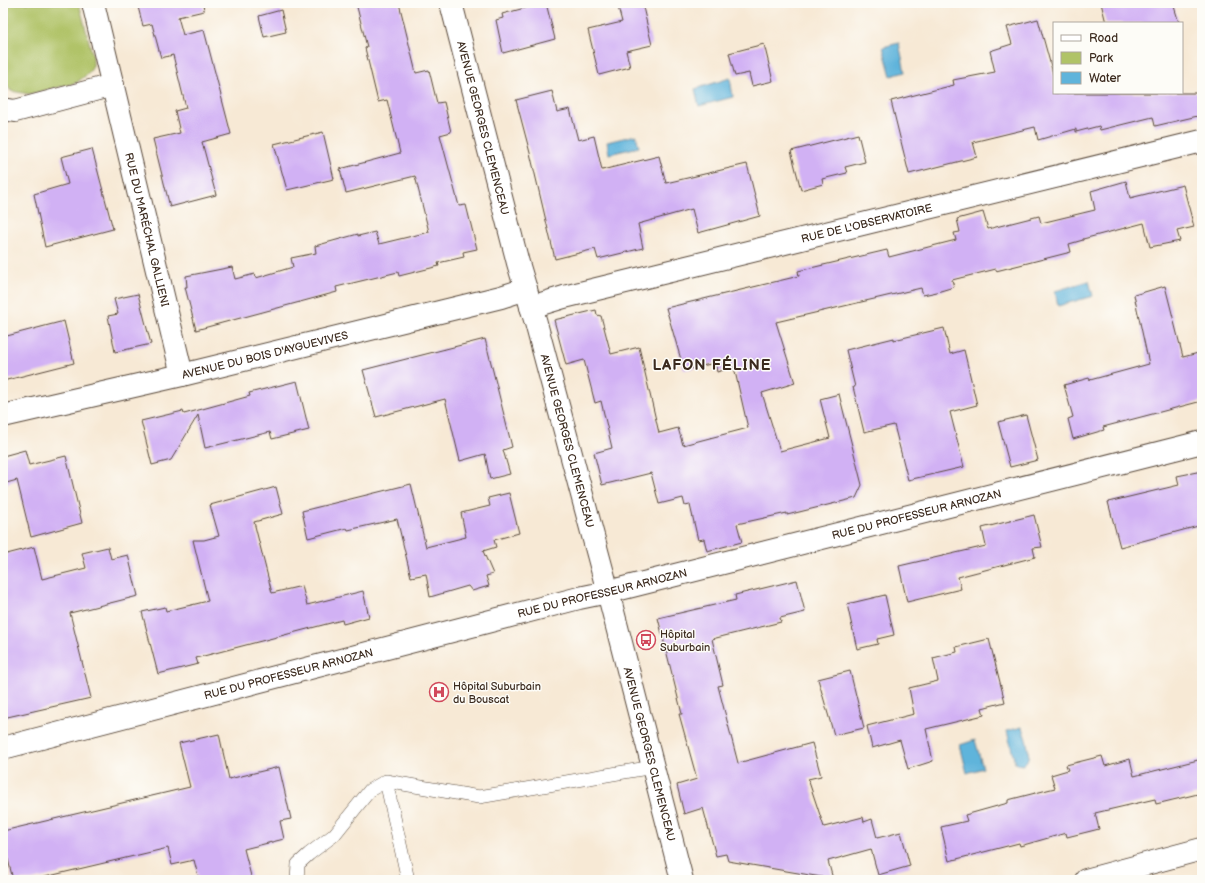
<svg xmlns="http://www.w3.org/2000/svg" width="1205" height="883" font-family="'Balsamiq Sans',sans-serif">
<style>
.green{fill:#b0c367;stroke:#767642}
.water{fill:#5fb4db;stroke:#4d6f7c}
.building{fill:#d1b1f4}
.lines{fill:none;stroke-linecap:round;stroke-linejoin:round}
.lane-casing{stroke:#574739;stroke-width:14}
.street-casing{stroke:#574739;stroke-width:24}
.lane{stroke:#fff;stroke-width:13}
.street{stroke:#fff;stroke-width:22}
.labels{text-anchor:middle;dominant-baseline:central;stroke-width:3;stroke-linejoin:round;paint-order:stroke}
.street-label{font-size:11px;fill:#3b2a1e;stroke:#fdfcf7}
.poi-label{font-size:11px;fill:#3b2a1e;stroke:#fdfcf7;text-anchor:start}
.district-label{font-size:15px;font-weight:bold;letter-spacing:1px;fill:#3b2a1e;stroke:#fdfcf7}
</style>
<rect width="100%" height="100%" fill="#fdfcf7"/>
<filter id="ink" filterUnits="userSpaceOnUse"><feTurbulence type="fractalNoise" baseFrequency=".025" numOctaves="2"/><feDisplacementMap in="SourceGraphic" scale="8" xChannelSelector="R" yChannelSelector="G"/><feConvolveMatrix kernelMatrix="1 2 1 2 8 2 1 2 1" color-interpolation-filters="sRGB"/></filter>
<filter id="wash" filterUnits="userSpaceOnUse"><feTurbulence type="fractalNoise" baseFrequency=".012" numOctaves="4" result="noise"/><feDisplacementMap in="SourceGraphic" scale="16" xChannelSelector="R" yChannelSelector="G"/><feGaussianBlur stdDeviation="0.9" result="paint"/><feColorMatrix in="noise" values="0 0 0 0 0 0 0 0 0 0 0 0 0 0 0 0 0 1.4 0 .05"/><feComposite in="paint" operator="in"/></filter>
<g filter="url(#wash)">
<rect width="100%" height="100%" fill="#f7e9d5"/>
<path class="green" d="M7,3h72l14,54v9l-4,7 -13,10 -47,11 -18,-3 -8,-11v-52z"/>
<path class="water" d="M899,43l6,29 -14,4 -8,-29z
M730,78l3,19 -34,9 -4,-17z
M636,135l3,12 -30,7 -2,-12z
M1089,281l4,15 -35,10 -3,-15z
M1022,727c3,11 13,32 0,38l-7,-2 -8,-32z
M975,740l8,28 -16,5 -7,-28z"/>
<g id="blocks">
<path class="building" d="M137,3h66l1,8 -26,6 5,18 21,-5 27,104 -29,8 14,53 -46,12 -17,-68 27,-6 -5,-22 11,-3 -13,-53 -12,3 -9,-34 -9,2z
M356,3h43l17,70 13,-3 8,33 7,-1 7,30 -11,3 19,71 7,-1 11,44 -14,3 1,5 -26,6 1,3 -40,10 -1,-4 -62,15 1,5 -141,38 -11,-43h2l-1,-11 46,-9 3,12 20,-5 1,4 37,-11 -2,-9 25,-5 -1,-7 43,-12v2l17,-4 4,12 50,-12 -14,-56 -69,17 -6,-24 60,-16 -13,-53 -9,2 -13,-54 2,-1z
M544,3h2l9,36 -52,14 -7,-33 7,-2 -1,-4z
M617,3h25l10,42 -26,6 4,16 -31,8 -11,-45 34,-8z
M1101,3h72l6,20h-73z
M281,10l5,22 -22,5 -5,-21z
M1038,19l16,58v16h148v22l-47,11 -2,-9 -53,13 -1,-4 -23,6v-3l-38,11 -3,-13 -62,15 4,15 -68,17 -18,-73 63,-16 -1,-5 42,-8 -5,-21 22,-7 -5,-17z
M764,44l9,37 -21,5 -3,-13 -14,3 -6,-23z
M552,91l5,21 13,-3 8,31 16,-4 8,34 57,-14 7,27 81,-19 13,52 -62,17 -6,-24 -54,15 5,24 -45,11 -3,-10 -40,10 -25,-106 -14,-53z
M323,132l11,47 -47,11 -13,-46z
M858,134l7,28 -20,5 2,6 -25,6 1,5 -22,6 -10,-39z
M92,149l21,80 -68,18 -11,-53 34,-10 -7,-27z
M1126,181l4,17 53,-13 11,42 -17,4 3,10 -30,6 -6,-24 -61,16v1l-14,4 2,8 -75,19v-2l-44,11 2,7 -17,5 -14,3 -2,-7 -145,34 19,61 -33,10 18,58 50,-13 -10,-39 19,-5 23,91 -6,13 -69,17v-2l-50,11 5,18 -35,9 -3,-12 -6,1 -8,-35 -5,1 -2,-8 -24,6 -8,-31 -49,12 -8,-32 18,-5 -11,-47 -6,2 -11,-43 -18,5 -12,-45 42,-10 1,5 4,1 10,38 28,-7 20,86 19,-5 5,17 65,-17 -14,-61 -17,5 -2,-9 -31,7 -18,-62 133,-32 -1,-5 89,-21 2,7 67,-17 -2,-7 6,-1 -3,-13 26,-7 5,17 51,-13 2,7 54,-13 -4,-19z
M1165,286l18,71 19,-5v49l-99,26 1,3 -31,9 -5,-20 5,-2 -9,-32 25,-7 1,2 59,-16 -15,-69z
M138,294l13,50 -36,8 -7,-36 10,-2 -4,-15z
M64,321l10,42 -71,18v-44z
M944,328l6,26 14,-4 13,55 -27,7 14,55 -56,13 -14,-55 -30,7 -11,-45h2l-9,-37 48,-12v2z
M485,339l27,108 -9,3 7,24 -20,5 -5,-25 -25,7 -15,-62 -69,18 -13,-47z
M297,381l12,49 -37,9 -2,-7 -65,16 -7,-33 -27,45 -19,5 -11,-44 42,-10 1,3 66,-18 -1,-3z
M1026,415l12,45 -28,7 -12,-45z
M25,450l4,15 37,-9 16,67 -51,14 -14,-57 -14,4v-28z
M1202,471v54l-82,22 -12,-45 71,-17 -2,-9z
M411,484l15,63 40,-10 -5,-24 29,-7 -2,-8 21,-5 10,40 -25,7 2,7 -13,4 10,23 -7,2 3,10 -17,5 -4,-5 -38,11 -4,-23 -15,3 -14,-58 -49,11 -1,-2 -39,10 -6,-27z
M276,487l7,27 -29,8 18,71 30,-7 5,19 56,-14 6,26 -26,7 -1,-4 -146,38 2,6 -40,10 -16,-62 23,-5 1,4 42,-10 -15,-61h11l15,-4 -9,-31z
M1034,515l8,32 -9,1 2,9 -77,20 3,12 -54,13 -8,-36 87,-20 -4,-18z
M34,547l8,32 44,-11 -4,-15 26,-6 3,12 17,-4 10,41 -68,17 21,85 -88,20v-163z
M797,580l8,32 -25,6 1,4 -69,17 11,46 -5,1 20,77 74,-20 9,33 -13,3 16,48 39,-10 1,5 8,-3 5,19 24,-6 9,34 -32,9 -7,-26 -43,12 5,18 -105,-18 -2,-7 -10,2 -13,-48 -19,6 -7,-29 20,-6 -18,-65h3l-24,-96 78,-18 -1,-5z
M885,595l9,40 -17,4 1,5 -21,5 -10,-45z
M989,639l16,63 -23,6 2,7 -58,14 7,32 -25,8 -8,-29 -28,8 -5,-22 47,-12 -5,-26 29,-7 -5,-23 24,-6 -1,-5z
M850,671l14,57 -30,7 -16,-56z
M219,734l10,45 50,-12 12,52 -11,2 4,18 -40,10 8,31h-53l-5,-20 -22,5 -4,-17 -136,32h-19l-10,-42v-7l187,-44 -11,-44z
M1102,756l3,10 25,-7 4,17 68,-17v34l-46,11 -1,-5 -60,14 4,16 -32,8 -1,-4 -46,13 -1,-3 -70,18 -8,-34 26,-6 -2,-6 43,-12v-3l47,-12 -4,-13 17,-5 -2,-5z"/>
</g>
</g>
<g filter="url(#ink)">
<use href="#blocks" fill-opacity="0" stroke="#574739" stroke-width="1"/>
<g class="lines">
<defs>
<path id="lane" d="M386,781l22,99
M297,880l1,-16 11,-10 25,-19 36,-45 16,-9 93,16 174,-30"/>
<g id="street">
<path id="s1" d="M93,3l89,372"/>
<path id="s2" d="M451,3l67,260 18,60 72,269 74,288"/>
<path d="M3,109l12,2 98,-26"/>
<path id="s3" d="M531,307l33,-10 638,-156"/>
<path id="s4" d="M3,416l179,-41 319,-78 25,-8"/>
<path id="s5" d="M3,748l576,-150 29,-6 594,-150"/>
<path d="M1086,880l116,-31"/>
</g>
</defs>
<use href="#lane" class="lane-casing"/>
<use href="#street" class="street-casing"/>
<use href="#lane" class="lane"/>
<use href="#street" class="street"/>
</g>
</g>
<defs>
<symbol id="bus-ring" viewBox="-11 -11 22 22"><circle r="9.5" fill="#fdfcf7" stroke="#d1495b" stroke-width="1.5"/><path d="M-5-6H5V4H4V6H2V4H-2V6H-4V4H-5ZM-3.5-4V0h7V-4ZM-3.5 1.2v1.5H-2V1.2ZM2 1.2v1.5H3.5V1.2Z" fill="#d1495b"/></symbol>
<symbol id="hospital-ring" viewBox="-11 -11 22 22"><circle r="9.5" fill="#fdfcf7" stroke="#d1495b" stroke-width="1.5"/><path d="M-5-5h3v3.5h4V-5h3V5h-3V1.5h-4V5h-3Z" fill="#d1495b"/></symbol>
</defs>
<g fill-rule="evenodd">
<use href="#bus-ring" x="635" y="629" width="22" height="22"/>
<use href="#hospital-ring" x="428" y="681" width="22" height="22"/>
</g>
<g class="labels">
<g class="street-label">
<text stroke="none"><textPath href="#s2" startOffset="129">AVENUE GEORGES CLEMENCEAU</textPath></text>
<text stroke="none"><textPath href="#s3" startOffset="346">RUE DE L'OBSERVATOIRE</textPath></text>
<text stroke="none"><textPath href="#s1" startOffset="233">RUE DU MARÉCHAL GALLIENI</textPath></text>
<text stroke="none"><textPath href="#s4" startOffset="269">AVENUE DU BOIS D'AYGUEVIVES</textPath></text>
<text stroke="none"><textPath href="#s2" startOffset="453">AVENUE GEORGES CLEMENCEAU</textPath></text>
<text stroke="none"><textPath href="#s5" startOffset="943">RUE DU PROFESSEUR ARNOZAN</textPath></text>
<text stroke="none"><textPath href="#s5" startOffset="619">RUE DU PROFESSEUR ARNOZAN</textPath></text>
<text stroke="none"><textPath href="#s5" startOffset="295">RUE DU PROFESSEUR ARNOZAN</textPath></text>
<text stroke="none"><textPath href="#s2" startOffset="777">AVENUE GEORGES CLEMENCEAU</textPath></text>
</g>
<g class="poi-label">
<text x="660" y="634">Hôpital<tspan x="660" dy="13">Suburbain</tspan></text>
<text x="453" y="686">Hôpital Suburbain<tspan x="453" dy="13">du Bouscat</tspan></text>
</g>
<g class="district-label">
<text x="712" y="365">LAFON FÉLINE</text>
</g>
</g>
<rect width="1205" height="883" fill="none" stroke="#fdfcf7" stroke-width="16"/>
<rect x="1053" y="22" width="130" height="72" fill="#fdfcf7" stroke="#afa8a0"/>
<rect x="1061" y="35" width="20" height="6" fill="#ffffff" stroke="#afa8a0"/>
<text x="1089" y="42" font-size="12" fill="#3b2a1e">Road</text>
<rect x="1061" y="52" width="20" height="12" fill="#b0c367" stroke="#afa8a0"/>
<text x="1089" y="62" font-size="12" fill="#3b2a1e">Park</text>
<rect x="1061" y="72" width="20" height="12" fill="#5fb4db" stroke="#afa8a0"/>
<text x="1089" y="82" font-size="12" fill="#3b2a1e">Water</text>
</svg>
